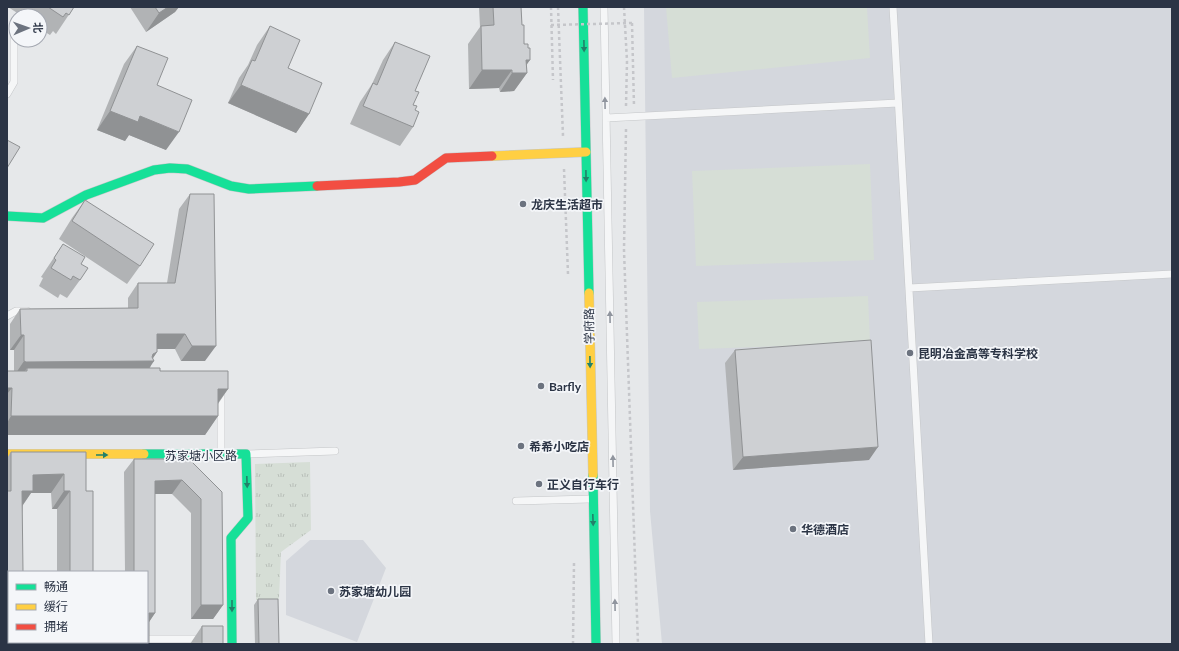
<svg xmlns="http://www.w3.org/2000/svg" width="1179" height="651" font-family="Lato,'Noto Sans SC',sans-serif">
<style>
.built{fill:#d4d7dd}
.grass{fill:#d6ded6}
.park{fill:url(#park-tufts)}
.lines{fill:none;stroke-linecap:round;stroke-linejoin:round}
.lane-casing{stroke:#c4c6c8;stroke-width:8}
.street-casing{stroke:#c4c6c8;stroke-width:15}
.fast-casing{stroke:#c4c6c8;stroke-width:10}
.slow-casing{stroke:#c4c6c8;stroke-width:10}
.jam-casing{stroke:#c4c6c8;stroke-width:10}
.path{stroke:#c5c6ca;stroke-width:2.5;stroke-dasharray:3 3;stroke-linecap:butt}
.lane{stroke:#f5f6f7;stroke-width:7}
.street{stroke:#f5f6f7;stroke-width:14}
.fast{stroke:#16e098;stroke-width:9}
.slow{stroke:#ffcf43;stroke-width:9}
.jam{stroke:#f24e42;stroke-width:9}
.path-bridge{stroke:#c5c6ca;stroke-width:2.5;stroke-dasharray:3 3;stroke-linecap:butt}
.wall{fill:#b1b3b5}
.shaded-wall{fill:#909294}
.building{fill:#ced0d3;stroke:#909294}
.oneway{fill:#22816a}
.oneway2{fill:#90959e}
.poi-dot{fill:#6c737f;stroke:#f4f6f9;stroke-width:1.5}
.labels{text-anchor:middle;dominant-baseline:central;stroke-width:3.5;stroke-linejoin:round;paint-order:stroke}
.poi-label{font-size:12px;font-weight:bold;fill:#2b3445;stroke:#f4f6f9;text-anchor:start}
.street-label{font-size:12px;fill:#2b3445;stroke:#f4f6f9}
</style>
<defs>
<pattern id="park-tufts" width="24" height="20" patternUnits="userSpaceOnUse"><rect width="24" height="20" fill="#d6ded6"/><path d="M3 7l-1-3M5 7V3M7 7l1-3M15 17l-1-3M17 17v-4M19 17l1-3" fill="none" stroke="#b8bfb9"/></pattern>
</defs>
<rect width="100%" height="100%" fill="#e6e8ea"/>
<path class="built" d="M644,7h528v637h-510l-12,-133z
M310,540h53l23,28 -29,74 -71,-27v-54z"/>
<path class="grass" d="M666,7h201l3,51 -198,20z
M870,164l4,96 -178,6 -4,-95z
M868,296l2,47 -171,6 -2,-47z"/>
<path class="park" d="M310,462l1,68 -30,22 -2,47 -23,1 -1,-136z"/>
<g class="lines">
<defs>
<path id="lane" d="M604,7l12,637
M893,7l36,637
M7,94l7,-12v-52
M606,118l292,-15
M909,288l263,-14
M7,316l9,-5h11
M221,391v62
M246,454l89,-3
M516,501l74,-2
M147,639h55"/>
<path id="street" d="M46,644v-2"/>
<path id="fast" d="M583,7l6,286
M7,216l36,2 43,-23 68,-25 16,-2 17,1 44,17 18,3 68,-3
M144,454h102l2,64 -17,20 1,106
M593,475l3,169"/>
<path id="slow" d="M492,156l94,-4
M589,293l4,182
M7,454h137"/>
<path id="jam" d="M317,186l82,-4 16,-2 31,-22 46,-2"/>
</defs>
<use href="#lane" class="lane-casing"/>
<use href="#street" class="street-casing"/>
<use href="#fast" class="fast-casing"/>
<use href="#slow" class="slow-casing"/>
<use href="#jam" class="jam-casing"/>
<path class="path" d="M551,7l2,73
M558,7l5,129
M624,7l3,54 -1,45
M632,23l2,83
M626,129l-2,121 14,394
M564,169l4,105
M102,642v2
M573,644l1,-81"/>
<use href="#lane" class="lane"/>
<use href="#street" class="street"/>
<use href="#fast" class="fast"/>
<use href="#slow" class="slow"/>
<use href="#jam" class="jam"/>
<path class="path-bridge" d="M551,25l81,-2"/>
</g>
<path class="wall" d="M8,7h66l-18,27 -3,-3 -3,4 -10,-6v-13h-18z
M130,7h49l-4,5 -29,20z
M479,7h42l1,18 5,41v7l-13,18 -14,1 -1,-4 -30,1 -1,-45 12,-17z
M270,26l39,88 -13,19 -68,-30 11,-25 9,-13 9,-20z
M395,42l20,49 -2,14 2,5 -2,17 -13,19 -50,-22 10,-22 12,-18 11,-24z
M137,46l20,39 9,65 -37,-15 -4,6 -28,-11 27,-66z
M190,194l15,167h-24l-6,-12h-18v3l-4,6 -3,10 78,21 -10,15v12l-13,19h-198v-64h7v-21h-4v-26l10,-15 108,-1v-10l10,-15h29l12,-74z
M85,200l55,66 -13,18 -68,-45 13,-21z
M63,244l18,20 -1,16 -13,18 -7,-4 -2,4 -19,-12 4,-8 -2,-1z
M735,350l134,110 -136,10 -8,-107z
M11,452h75v39l7,81h-36v-63h-5l-1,-16h-20l-8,12 -16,139v-186z
M134,459l88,33 1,113 -10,14h-22v-106l-19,-19h-17v119l-6,9v22h-31l2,-2h27v-70h-22l-1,-100z
M258,599l21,45h-24l-1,-39z
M202,626l21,18h-33z
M57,642h34v2h-35z"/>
<path class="shaded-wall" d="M168,7h11l-4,5 -29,20 13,-19z
M526,60h4l-9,13h6l-13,18 -14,1 12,-19z
M482,70h30l-13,18 -30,1z
M241,85l68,29 -13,19 -68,-30z
M110,111l30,5 39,16 -13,18 -37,-15 -4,6 -28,-11z
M157,334h28l-10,15h-29z
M21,335h3l-10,15h-4z
M192,346h24l-11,15h-24z
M157,352l-6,9h3l-10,15 -117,-5v-3l-6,9 -7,-1 10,-15 129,-7z
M7,388h5l-5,6z
M218,389h10l-13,18z
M11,416h207l-13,19h-198v-12z
M878,447l-9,13 -136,10 10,-13z
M64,474l-13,19h-20l-11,16 -10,1 23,-35z
M182,480l-10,14h-27l10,-13z
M64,491h6l-13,18h-5z
M201,605h22l-10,14h-22z
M149,613h6l-8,12z"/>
<path class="building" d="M48,7h26l-5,8 -3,-2 -3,4z
M155,7h13l-9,6z
M493,7h28l1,18h2v19h4v4h2v12h-4l1,13h-15v-3h-30l-1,-44 13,-1z
M270,26l30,14 -12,28 34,15 -13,31 -68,-29 11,-25 3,1z
M395,42l35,14 -15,35 4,1 -6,13 4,1 -2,4 4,2 -6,15 -50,-21 10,-23 4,2z
M137,46l31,12 -11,27 35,15 -13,32 -39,-16 -2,6 -28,-11z
M7,140l13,7 -13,21z
M190,194h24l2,152h-24l-7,-12h-28v18l-4,2 -1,3 2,4 -128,1 -2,-1v-26h-3l-1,-26 118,-1v-25h37z
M85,200l69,44 -14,22 -68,-45z
M63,244l22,13 -4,7 7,4 -8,12 -7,-4 -2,4 -20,-12 5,-8 -2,-2z
M871,340l7,107 -135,10 -8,-107z
M27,368h133v3h68v18h-10v27h-207l1,-28h-5v-17h20z
M11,452h75v39h7v81h-23v-81h-6v-17l-31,1v16h-11l1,81h-14v70h14v2h-16v-153h4z
M134,459h55l33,33 1,113h-22v-106l-19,-19 -27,1v132h-6v31h-23v-2h21v-70h-13z
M258,599h20l1,45h-20z
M202,626h21v18h-21z
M67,642h24v2h-24z"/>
<defs><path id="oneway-solid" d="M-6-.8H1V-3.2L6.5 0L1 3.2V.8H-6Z"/></defs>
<g class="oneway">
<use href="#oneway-solid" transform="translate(584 46) rotate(89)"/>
<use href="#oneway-solid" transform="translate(586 176) rotate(89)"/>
<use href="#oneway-solid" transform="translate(590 362) rotate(89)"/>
<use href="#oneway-solid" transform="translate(102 455)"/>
<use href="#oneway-solid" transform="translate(247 482) rotate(88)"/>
<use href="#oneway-solid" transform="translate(593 520) rotate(88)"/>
<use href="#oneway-solid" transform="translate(232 606) rotate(90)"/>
</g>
<g class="oneway2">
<use href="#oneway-solid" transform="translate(605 103) rotate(-91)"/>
<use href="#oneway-solid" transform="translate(610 317) rotate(-91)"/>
<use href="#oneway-solid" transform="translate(613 461) rotate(-91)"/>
<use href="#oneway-solid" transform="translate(615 605) rotate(-91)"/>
</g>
<g class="poi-dot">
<circle cx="523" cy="204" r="4"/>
<circle cx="910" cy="353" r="4"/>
<circle cx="541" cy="386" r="4"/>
<circle cx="521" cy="446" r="4"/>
<circle cx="539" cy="484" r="4"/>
<circle cx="793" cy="529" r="4"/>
<circle cx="331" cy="591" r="4"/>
</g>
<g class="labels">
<g class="poi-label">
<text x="531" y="204">龙庆生活超市</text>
<text x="918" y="353">昆明冶金高等专科学校</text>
<text x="549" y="386">Barfly</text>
<text x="529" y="446">希希小吃店</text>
<text x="547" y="484">正义自行车行</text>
<text x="801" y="529">华德酒店</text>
<text x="339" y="591">苏家塘幼儿园</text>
</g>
<g class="street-label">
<text transform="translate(589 326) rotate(-91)">学府路</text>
<text x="201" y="455">苏家塘小区路</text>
</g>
</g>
<rect width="1179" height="651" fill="none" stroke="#2b3445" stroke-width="16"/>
<rect x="8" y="571" width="140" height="72" fill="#f4f6f9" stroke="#a4a8b1"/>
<rect x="16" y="584" width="20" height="6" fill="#16e098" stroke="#a4a8b1"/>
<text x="44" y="591" font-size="12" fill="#2b3445">畅通</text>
<rect x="16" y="604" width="20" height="6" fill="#ffcf43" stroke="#a4a8b1"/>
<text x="44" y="611" font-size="12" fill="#2b3445">缓行</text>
<rect x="16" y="624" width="20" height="6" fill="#f24e42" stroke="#a4a8b1"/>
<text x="44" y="631" font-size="12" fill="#2b3445">拥堵</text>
<g transform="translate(28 28) rotate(88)"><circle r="19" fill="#f4f6f9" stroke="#a4a8b1"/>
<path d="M0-3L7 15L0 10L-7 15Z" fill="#6c737f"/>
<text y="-6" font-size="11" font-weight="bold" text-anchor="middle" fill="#2b3445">北</text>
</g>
</svg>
